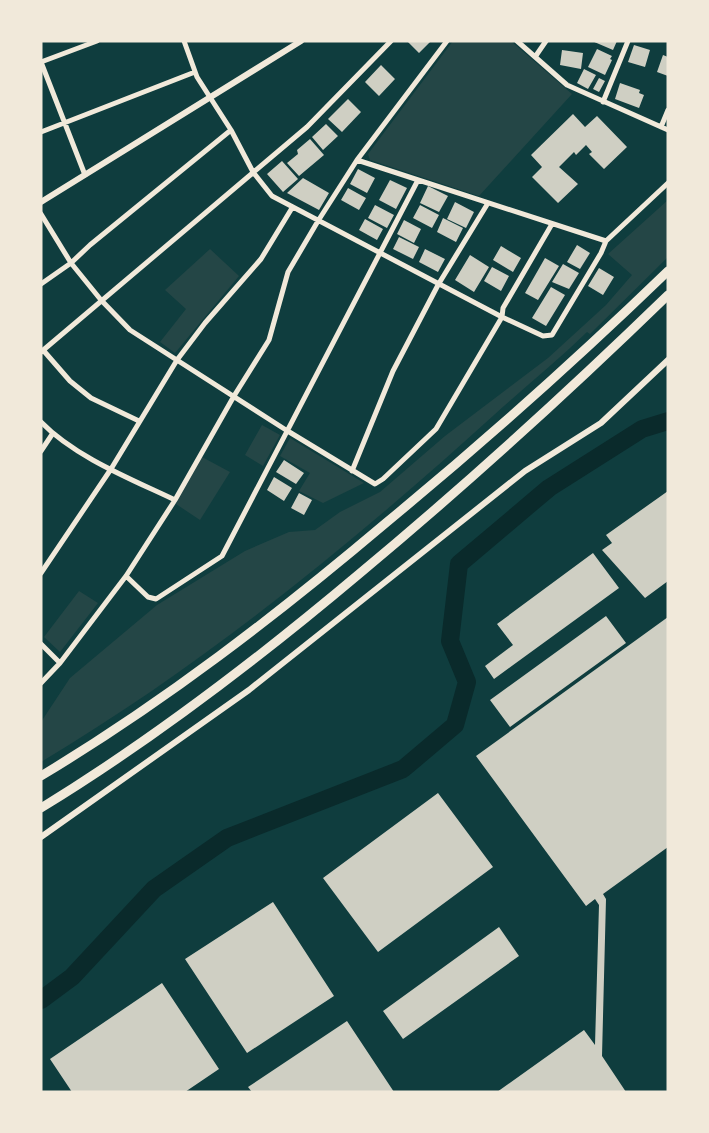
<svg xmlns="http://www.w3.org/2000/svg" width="709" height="1133" font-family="Rubik,sans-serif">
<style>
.green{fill:#244646}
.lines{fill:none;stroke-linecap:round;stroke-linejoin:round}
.river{stroke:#0a2a2b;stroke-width:18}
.building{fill:#cfcfc3}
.minor{stroke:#f1e9da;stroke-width:5}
.tertiary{stroke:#f1e9da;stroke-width:6}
.motorway{stroke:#f1e9da;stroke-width:9}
</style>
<rect width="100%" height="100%" fill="#0f3d3e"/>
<path class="green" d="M453,41h58l61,53 -93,102 -109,-36 -2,-6z
M668,200v57l-78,77 -3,-2c-30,29 -62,55 -93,83 -141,128 -289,249 -453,347v-40l29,-44 87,-73 88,-54 44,-19 26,-2 25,-18 40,-20 65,-56 103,-78 58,-53 26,-30 -24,-21z
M210,249l29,27 -64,77 -15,-11 26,-33 -21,-19z
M262,425l18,10 -17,31 -18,-11z
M290,438l74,45 -41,20 -24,-12 11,-18 -30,-17z
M202,457l28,15 -30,48 -24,-16z
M79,591l19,12 -38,49 -16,-15z"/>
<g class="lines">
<path class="river" d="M41,1000l31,-23 82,-88 73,-51 176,-69 52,-44 12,-43 -17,-41 9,-77 90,-76 93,-59 26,-8"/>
</g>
<path class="building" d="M407,41h24l-12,12z
M592,41h25l-4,9z
M634,45l16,5 -5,17 -17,-5z
M597,49l15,7 -2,3 2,1 -7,15 -17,-8z
M562,50l21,3 -2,16 -21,-4z
M663,55l5,2v19l-11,-4z
M381,65l14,14 -16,17 -14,-14z
M584,69l12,6 -8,14 -11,-6z
M599,78l6,3 -6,11 -6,-3z
M620,83l20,7 -1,3 5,2 -5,13 -24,-9z
M348,99l13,13 -19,20 -14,-13z
M573,114l12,13 12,-11 30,31 -23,22 -15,-15 3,-2 -6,-7 -10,10 -2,-3 -15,15 19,17 -20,19 -26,-26 10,-10 -11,-12z
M326,124l12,12 -15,14 -11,-13z
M310,139l14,16 -25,21 -12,-13 11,-9 -1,-4z
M282,161l16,18 -15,13 -16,-18z
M358,169l17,9 -8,15 -17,-9z
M303,178l26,15 -10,17 -32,-17z
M390,180l17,8 -11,21 -17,-9z
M428,186l20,10 -9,16 -19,-9z
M348,188l18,10 -7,12 -18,-10z
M455,202l19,10 -8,16 -19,-9z
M375,205l19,10 -7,13 -19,-10z
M420,205l19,10 -7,13 -19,-10z
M443,218l20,10 -7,14 -19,-10z
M365,219l18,10 -6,11 -18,-10z
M404,220l17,9 -7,14 -17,-9z
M399,237l20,10 -6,12 -20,-10z
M577,245l13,8 -10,16 -13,-7z
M501,246l20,12 -8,14 -20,-12z
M425,249l20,10 -7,13 -19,-10z
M470,255l19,12 -15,25 -19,-12z
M545,258l14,8 -21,34 -13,-7z
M563,264l16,9 -10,16 -17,-7z
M492,267l17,9 -8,15 -17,-10z
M599,268l15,9 -11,18 -15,-9z
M551,287l14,8 -19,31 -14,-8z
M284,460l20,13 -8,11 -20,-12z
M274,477l18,11 -8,13 -17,-11z
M668,491v90l-23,17 -43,-48 10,-7 -6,-8z
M299,493l13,7 -8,15 -13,-7z
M593,553l26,35 -125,91 -9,-13 28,-21 -16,-21z
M606,616l20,27 -116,84 -20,-27z
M668,617v230l-65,47 3,5 -4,157 24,36h-129l87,-62 11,15 4,-140 -4,-6 -9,7 -110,-150z
M438,793l55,74 -115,85 -55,-74z
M273,902l61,94 -87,57 -62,-94z
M499,927l20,29 -116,83 -20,-28z
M162,983l57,86 -34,23h-113l-22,-33z
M347,1021l47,71h-142l-4,-5z"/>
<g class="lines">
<path class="minor" d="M184,41l13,36 34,53 22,42 19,24 230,121 41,19 9,-1 49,-82 5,-12
M517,41l50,44 101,45
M535,57l11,-16
M41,62l44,113
M41,62l56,-21
M603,102l25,-61
M661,127l7,-17
M41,132l154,-60
M357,160l249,81 62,-58
M41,214l30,49 30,37 29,30 156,100 89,54 8,-5 53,-50 66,-112 1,-9 49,-84
M41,284l30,-21 19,-18 141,-115
M43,350l27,31 21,17 48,23
M41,352l266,-225 84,-86
M41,422c34,35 90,57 134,78
M41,451l12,-18
M352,471l41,-100 45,-86 50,-82
M41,573l70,-104 66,-109 28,-37 56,-64 31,-51
M126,576l22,21 8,2 66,-43 196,-376
M41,644l19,19
M41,683l19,-20 66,-87 49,-76 59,-104 35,-56 19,-68 30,-51 39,-61 90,-119"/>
<path class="tertiary" d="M41,202l260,-161
M41,837l208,-147 276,-219 76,-48 67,-63"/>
<path class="motorway" d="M41,776c123,-74 236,-161 346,-254 97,-80 191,-164 281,-251
M41,808c113,-69 217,-149 318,-234 107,-89 209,-182 309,-279"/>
</g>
<rect width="709" height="1133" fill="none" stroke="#f1e9da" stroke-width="85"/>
</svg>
